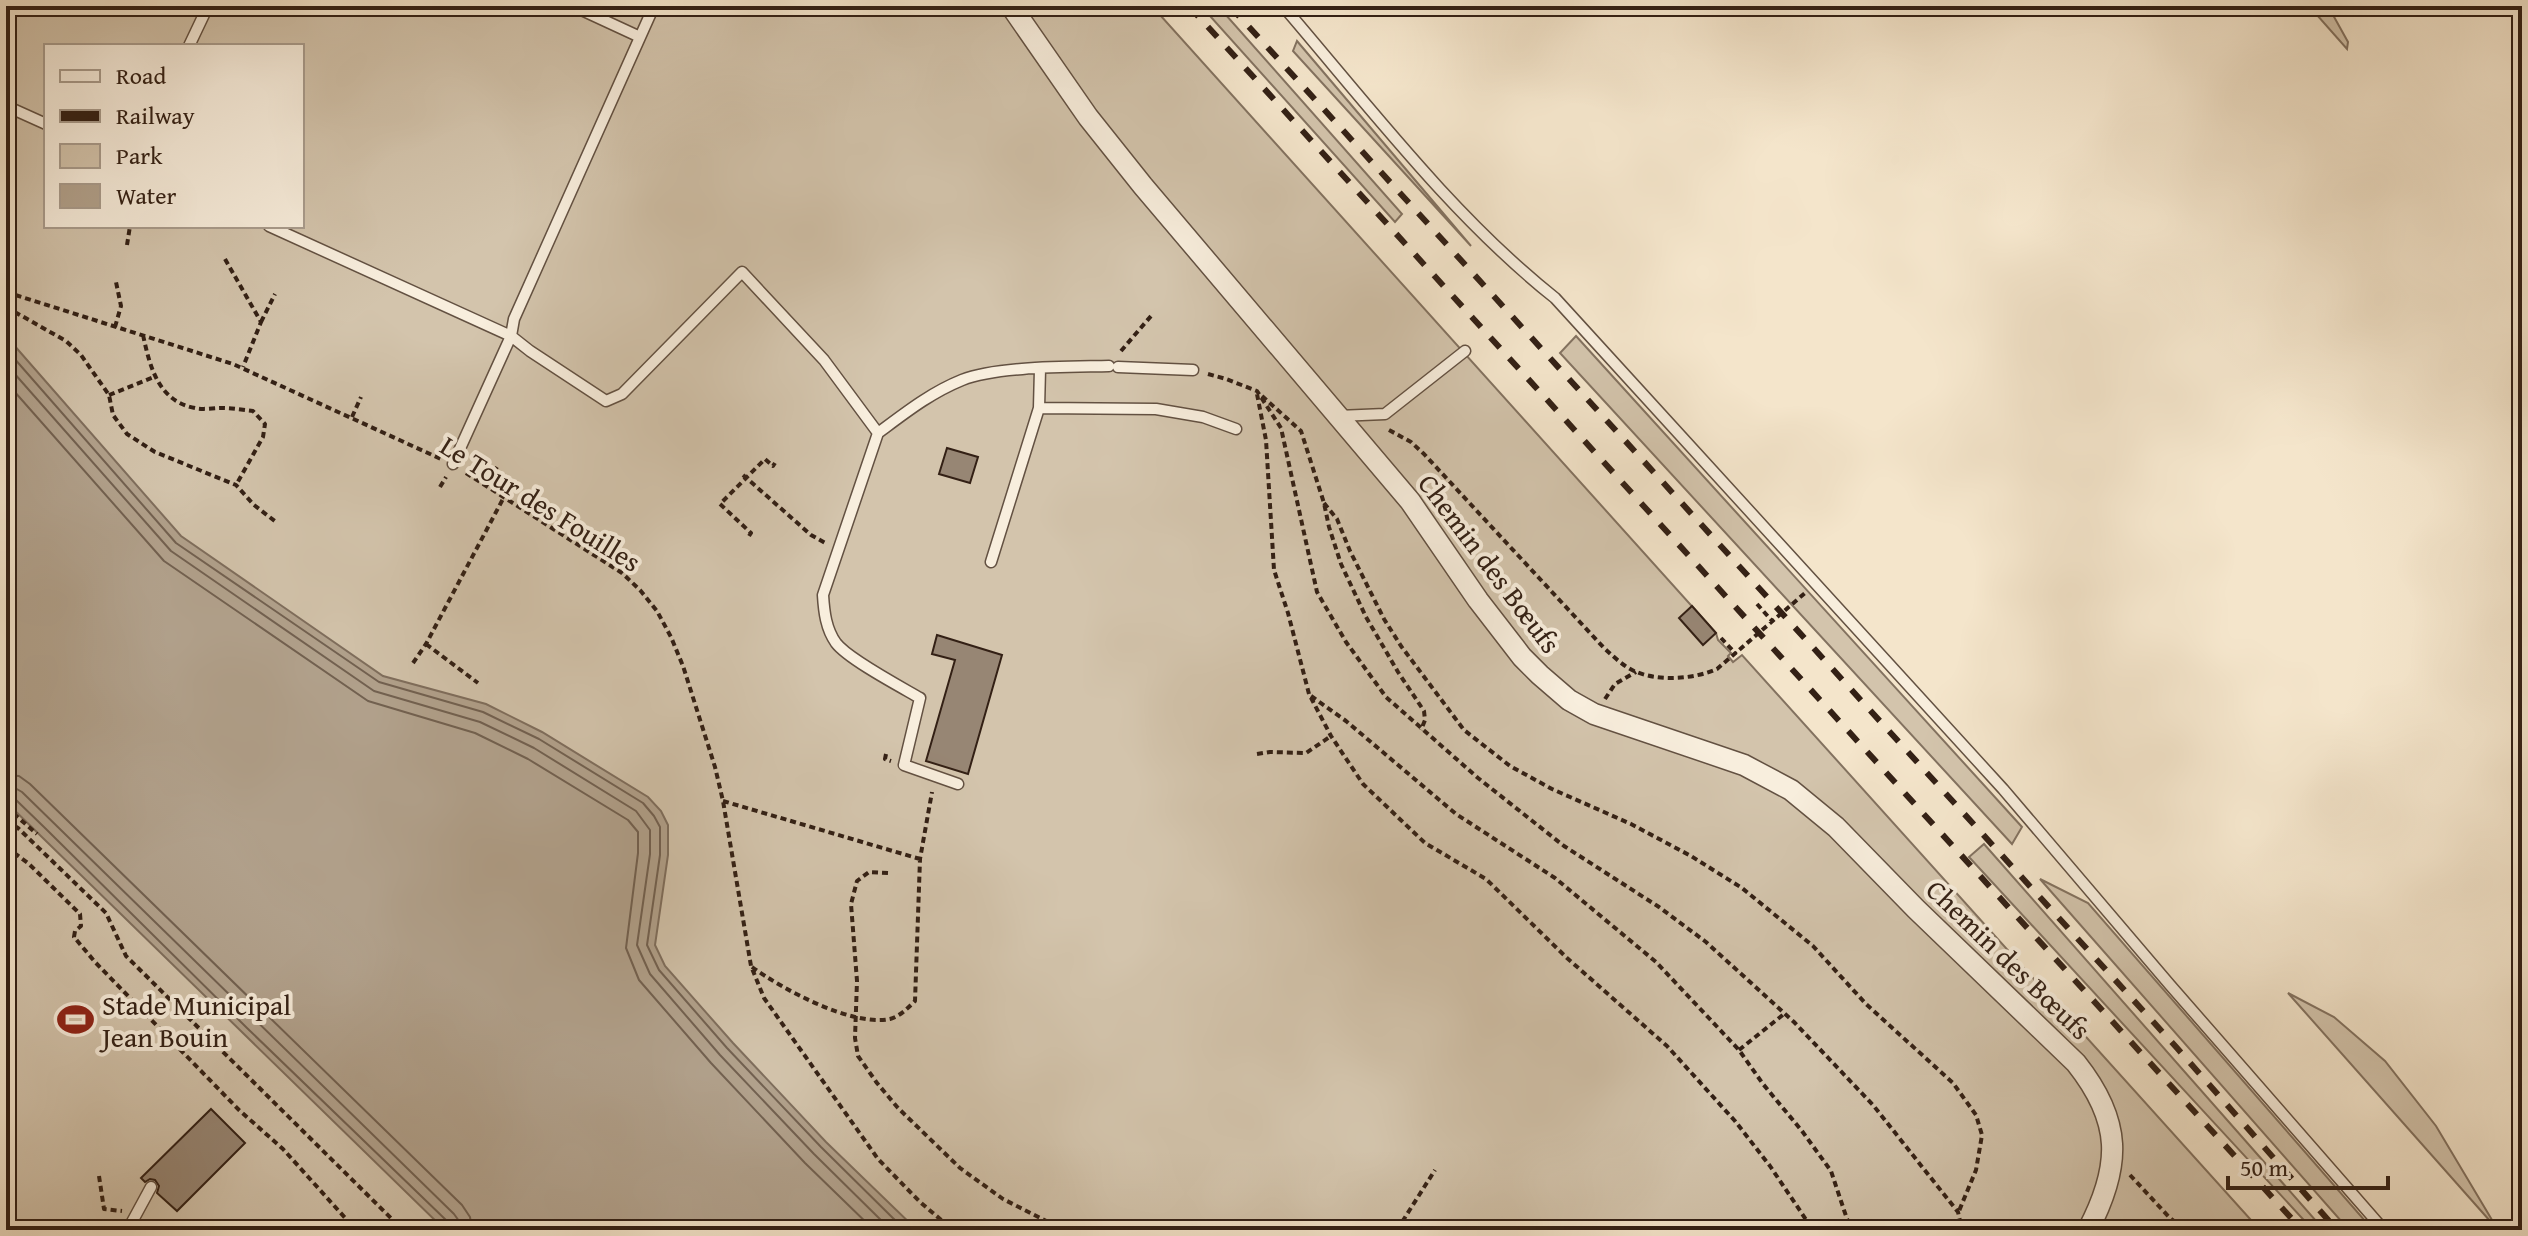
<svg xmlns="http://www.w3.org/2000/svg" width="2528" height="1236" font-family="'Gentium Book Plus',serif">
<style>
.green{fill:#d3c4ac;stroke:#837260;stroke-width:2;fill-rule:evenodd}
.water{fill:#b2a28d;stroke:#7f6e5d;stroke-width:2}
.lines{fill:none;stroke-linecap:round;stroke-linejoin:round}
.shore{stroke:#726151;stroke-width:2}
.building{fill:#978674;stroke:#332015;stroke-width:2}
.service-casing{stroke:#635142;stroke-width:13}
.minor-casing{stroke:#635142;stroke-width:23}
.path{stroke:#332015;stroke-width:4;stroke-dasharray:6 4;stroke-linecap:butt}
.service{stroke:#f8eedd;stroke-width:10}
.minor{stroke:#f8eedd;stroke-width:20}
.rail{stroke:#332015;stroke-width:6;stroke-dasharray:14 14;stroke-linecap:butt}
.labels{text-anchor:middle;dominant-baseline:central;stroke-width:8;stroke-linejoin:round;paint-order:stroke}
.street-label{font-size:28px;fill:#332015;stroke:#f8eedd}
.poi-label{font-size:28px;fill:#332015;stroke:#f8eedd;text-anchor:start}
</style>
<rect width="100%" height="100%" fill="#f4e5cb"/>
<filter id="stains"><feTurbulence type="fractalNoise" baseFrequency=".0025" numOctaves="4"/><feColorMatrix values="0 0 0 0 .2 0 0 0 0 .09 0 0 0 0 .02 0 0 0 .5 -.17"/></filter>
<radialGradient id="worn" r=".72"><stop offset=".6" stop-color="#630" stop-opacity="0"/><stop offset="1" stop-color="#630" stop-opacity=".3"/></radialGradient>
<path class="green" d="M6,6h1146l564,627 2,7 13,13 -3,3 5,6 9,-7 518,575h-2254zM46,46h256v180h-256z
M1201,6h17l184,208 -7,8z
M2309,6h19l20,36 -1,7z
M1297,41l174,205 -178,-195z
M1576,336l446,491 -10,17 -452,-491z
M1984,844l340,386h-11l-344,-373z
M2040,879l48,24 285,327h-24z
M2288,993l46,24 51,44 51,65 62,104z"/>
<path class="water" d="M6,336l175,200 202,140 103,28 56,28 106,65 13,14 7,14v30l-13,90 10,21 68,77 93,99 91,88h-472l-439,-428z"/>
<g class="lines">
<path class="shore" d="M6,349l170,194 203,139 104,30 56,27 104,64 11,13 6,11v28l-13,90 12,25 68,78 94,99 84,83
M6,364l165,187 203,140 106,31 54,26 102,63 14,19v24l-13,91 13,29 70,81 94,99 77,76
M6,382l158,179 204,140 107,32 53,26 100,61 10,12v21l-12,95 13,32 72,83 94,100 69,67
M6,775l13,1 11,8 432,421 8,12 2,13
M6,787l9,1 7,4 432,422 5,7 1,9
M6,797l8,1 31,30 202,200 200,193 3,9"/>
</g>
<path class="building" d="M947,448l31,9 -8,26 -31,-9z
M1692,606l24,27 -13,12 -24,-27z
M937,635l65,20 -34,119 -42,-13 29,-101 -23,-6z
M211,1109l34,34 -68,68 -20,-18 2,-7 -4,-6 -5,-1 -5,3 -4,-4z"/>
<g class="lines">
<defs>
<path id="service" d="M573,6l67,31
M1283,6c85,99 170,211 272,292l448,491 167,196 214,245
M189,46l19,-40
M6,106l40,18
M269,226l242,110 19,15 76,50 16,-7 120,-122 82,88 54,73 -55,162c1,17 3,34 13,48 12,16 65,44 84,55l-16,67 54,19
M1118,367l75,3
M1039,408l117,1 47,8 33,12
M1338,416l47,-2 80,-63
M878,433c27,-20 52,-40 84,-53 35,-14 107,-13 147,-14
M453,464l58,-128 3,-17 140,-313
M991,562l48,-154 1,-39
M132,1230v-8l19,-35"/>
<path id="minor" d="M1011,6l77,111 55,69 267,315 68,99 44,57 18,18 29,25 25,14 150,51 47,25 45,37 80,82 160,154c46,58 46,102 12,167"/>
</defs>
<use href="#service" class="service-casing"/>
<use href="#minor" class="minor-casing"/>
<path class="path" d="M127,245l3,-19
M225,259l36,63 -18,45
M6,292l227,72 208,95
M6,307l60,34 15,14 28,40 4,20 14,19 28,18 81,33 18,20 22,17
M261,322l14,-28
M115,327l6,-21 -5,-24
M143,335c7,32 15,66 52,73 8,2 18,0 26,0 11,0 22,2 32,3l12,13 -2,13 -27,48
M1121,351l30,-35
M1208,374l18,5 31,12 24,37 36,164 29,50 40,55 92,81 86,68 95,61 47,35 88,80 79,83 85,107 4,18
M1257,394l9,46 8,130 14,43 21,81 22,42 32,48 62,59 61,36 81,79 100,88 68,75 35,45 43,64
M109,395l45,-18
M1262,396l39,35 23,72 5,24 12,37 25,53 32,55 26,39 1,9 -4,10
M352,417l9,-20
M1389,430l22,12 13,12 180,194c9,8 19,18 30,23 25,11 60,8 83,-2l88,-76
M466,473l156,100 18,17 17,21 14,26 12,29 32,101 8,34 28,165 13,32 114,161 42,43 33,28
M469,474l12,-6h16
M743,475l68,60 16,9
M485,485l12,-18
M440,487l6,-10
M1324,503l13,16 13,32 34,68 17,27 63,84 46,36 42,23 79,35 60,32 51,32 71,58 53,58 87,79 23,32 6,20 -6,35 -17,41
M749,536l2,-3 -31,-29 45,-45 8,7 2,-3
M1757,604l16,18
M1721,638l15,16
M426,644l52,39
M413,663l13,-19 78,-147
M1311,696l35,25 110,93 99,64 101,84 83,88 24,34 39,47 29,40 16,48 6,11
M1605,699l10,-15 21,-12
M886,754l-1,5 6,2
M1257,754l13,-2 36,1 25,-17
M723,801l197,58
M6,807l31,27
M6,821l12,7 88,85 20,43 277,274
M6,847l22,16 52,51 1,12 -6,5 -1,6 21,25 144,148 44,39 73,81
M888,873l-19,-1 -12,9 -6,23 6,77 -2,57 3,18 19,27 21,25 62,60 43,31 61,31
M752,967c30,22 100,60 138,52 10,-3 17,-10 25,-18l5,-142 12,-67
M1739,1050l45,-36
M2130,1175l39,42 16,13
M99,1176l5,33 18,2
M1397,1230l38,-60"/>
<use href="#service" class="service"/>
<use href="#minor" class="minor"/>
<path class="rail" d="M1189,6l1113,1224
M1230,6l947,1042 160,182"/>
</g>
<defs>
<symbol id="stadium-bare" viewBox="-9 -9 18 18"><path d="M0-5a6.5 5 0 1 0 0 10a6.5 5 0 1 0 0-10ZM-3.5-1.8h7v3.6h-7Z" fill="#8f2418" stroke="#f8eedd" stroke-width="2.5" paint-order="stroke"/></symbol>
</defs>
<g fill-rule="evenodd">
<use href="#stadium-bare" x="50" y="994" width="51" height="51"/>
</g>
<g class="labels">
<g class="street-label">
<text transform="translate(541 503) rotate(32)">Le Tour des Fouilles</text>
<text transform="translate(1490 563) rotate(53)">Chemin des Bœufs</text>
<text transform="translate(2009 959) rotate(44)">Chemin des Bœufs</text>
</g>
<g class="poi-label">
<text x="102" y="1004">Stade Municipal<tspan x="102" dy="32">Jean Bouin</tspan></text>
</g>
</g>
<rect width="2528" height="1236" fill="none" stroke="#f4e5cb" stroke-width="32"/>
<rect x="8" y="8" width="2512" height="1220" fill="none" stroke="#332015" stroke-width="4"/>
<rect x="16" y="16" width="2496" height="1204" fill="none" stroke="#332015" stroke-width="2"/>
<rect x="44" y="44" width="260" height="184" fill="#f8eedd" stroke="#a99c8d" stroke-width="2"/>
<rect x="60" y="70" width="40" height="12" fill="#f8eedd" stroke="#a99c8d" stroke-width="2"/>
<text x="116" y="84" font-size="24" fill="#332015">Road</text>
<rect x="60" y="110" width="40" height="12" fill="#332015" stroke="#a99c8d" stroke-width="2"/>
<text x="116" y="124" font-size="24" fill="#332015">Railway</text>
<rect x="60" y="144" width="40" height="24" fill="#d3c4ac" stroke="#a99c8d" stroke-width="2"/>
<text x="116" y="164" font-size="24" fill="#332015">Park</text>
<rect x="60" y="184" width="40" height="24" fill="#b2a28d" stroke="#a99c8d" stroke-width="2"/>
<text x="116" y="204" font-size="24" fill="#332015">Water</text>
<path d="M2228 1176v12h160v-12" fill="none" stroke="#332015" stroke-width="4"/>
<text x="2240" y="1176" font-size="24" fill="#332015" stroke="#f8eedd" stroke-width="6" paint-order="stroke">50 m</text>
<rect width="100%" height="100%" filter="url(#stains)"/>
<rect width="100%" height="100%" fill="url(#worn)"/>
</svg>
